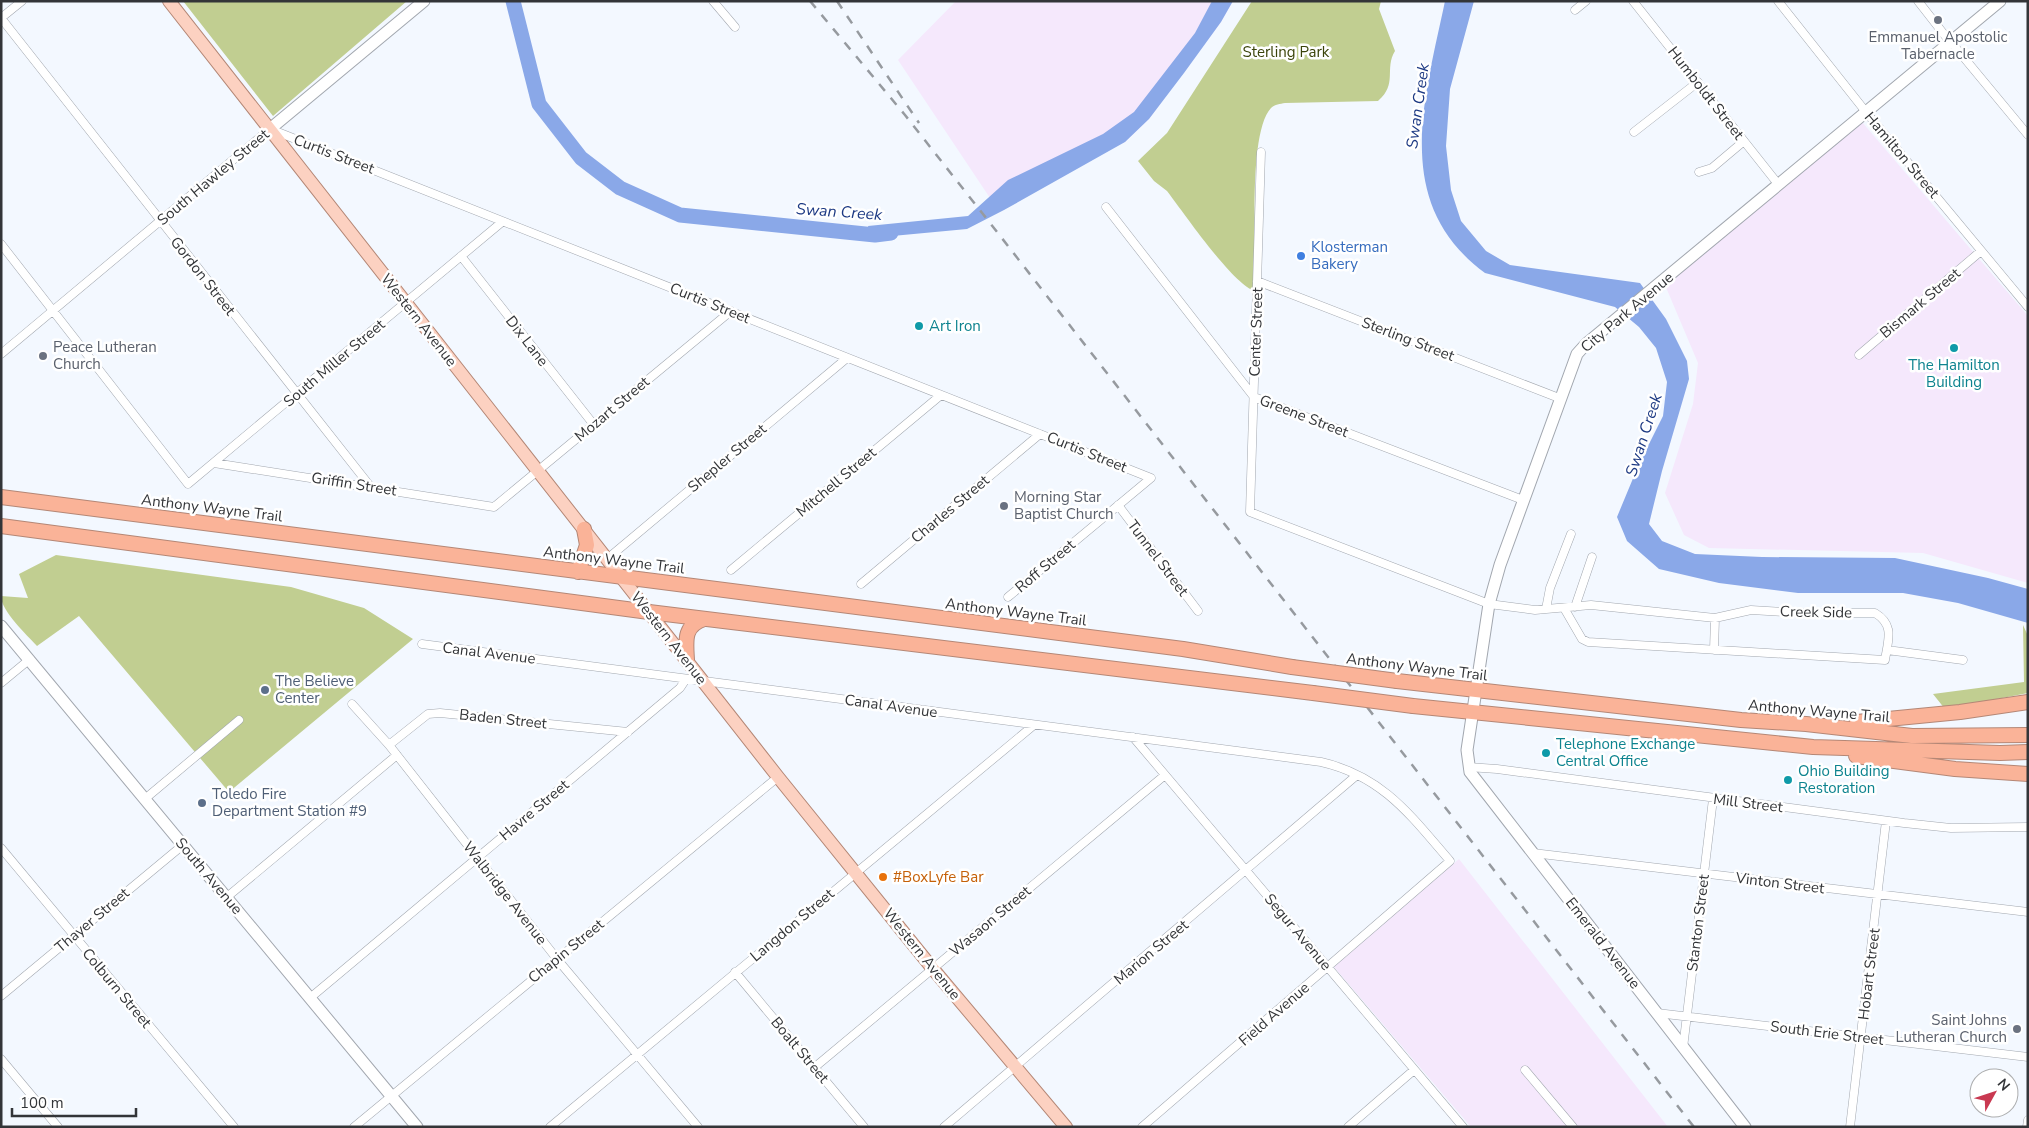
<svg xmlns="http://www.w3.org/2000/svg" width="2029" height="1128" font-family="'Nunito Sans',sans-serif">
<style>
.industrial{fill:#f5e8fc}
.green{fill:#c1ce91}
.water{fill:#8aa8e8}
.lines{fill:none;stroke-linecap:round;stroke-linejoin:round}
.river{stroke:#8aa8e8;stroke-width:15}
.street-casing{stroke:#a2a7af;stroke-width:9}
.secondary-casing{stroke:#a2a7af;stroke-width:13}
.primary-casing{stroke:#b48776;stroke-width:14}
.highway-casing{stroke:#b48776;stroke-width:16}
.street{stroke:#fff;stroke-width:8}
.secondary{stroke:#fff;stroke-width:11}
.primary{stroke:#fcd1c1;stroke-width:12}
.highway{stroke:#fab398;stroke-width:14}
.rail{stroke:#969a9f;stroke-width:2.5;stroke-dasharray:9 9;stroke-linecap:butt}
.highway-bridge-casing{stroke:#b48776;stroke-width:16;stroke-linecap:butt}
.highway-bridge{stroke:#fab398;stroke-width:14}
.worship-dot{fill:#6b7280;stroke:#fff;stroke-width:2}
.shop-dot{fill:#3f7fe0;stroke:#fff;stroke-width:2}
.culture-dot{fill:#0f9aa8;stroke:#fff;stroke-width:2}
.service-dot{fill:#5c6f8a;stroke:#fff;stroke-width:2}
.food-dot{fill:#e8710a;stroke:#fff;stroke-width:2}
.labels{text-anchor:middle;dominant-baseline:central;stroke-width:5;stroke-linejoin:round;paint-order:stroke}
.worship-label{font-size:15px;fill:#5b616d;stroke:#fff;text-anchor:start}
.park-label{font-size:15px;fill:#3a4309;stroke:#fff}
.street-label{font-size:15px;fill:#333538;stroke:#fff}
.shop-label{font-size:15px;fill:#366cbe;stroke:#fff;text-anchor:start}
.culture-label{font-size:15px;fill:#0d838f;stroke:#fff;text-anchor:start}
.service-label{font-size:15px;fill:#4e5e75;stroke:#fff;text-anchor:start}
.food-label{font-size:15px;fill:#c56008;stroke:#fff;text-anchor:start}
.water-label{font-size:16px;font-style:italic;fill:#1c3983;stroke:#fff}
</style>
<rect width="100%" height="100%" fill="#f3f8ff"/>
<path class="industrial" d="M956,1h277l-12,21 -72,97 -24,23 -131,62 -96,-144z
M1862,122l166,194v267l-105,-30 -214,-5 -25,-13 -19,-42 28,-89 5,-41 -33,-78z
M1459,859l209,268h-197l-137,-160z"/>
<path class="green" d="M183,1h224l-134,115z
M1252,1h129l-2,8 16,42c-11,18 3,33 -17,50l-93,2c-5,1 -10,1 -14,5 -24,26 -14,145 -16,183 -22,-6 -71,-78 -88,-100l-13,-10 -16,-20 29,-28z
M56,555l235,32 73,21 49,31 -184,153 -150,-176 -42,30c-10,-11 -36,-35 -36,-50l27,2 -9,-24z
M2023,625l5,11v57l-83,16 -12,-15 91,-12z"/>
<path class="water" d="M1212,1h21l-12,21 -37,51 -35,46 -24,23 -121,68 -37,19 -96,9 -3,-12 100,-10 40,-36 95,-46 31,-22 61,-79z
M1445,1h29l-24,88 -4,57 5,44 10,31 25,30 24,14 130,18 26,36 21,42 2,18 -27,92 -13,53 13,17 33,13 67,3 133,1 93,20 40,11v34l-70,-20 -55,-10h-105l-79,-10 -60,-14 -32,-28 -10,-24 22,-53 24,-48 4,-34 -11,-34 -17,-21 -24,-20 -130,-34c-95,-70 -60,-175 -40,-272z"/>
<g class="lines">
<path class="river" d="M513,1l26,103 42,54 39,30 60,27 195,20 16,-2"/>
<defs>
<path id="street" d="M713,1l22,26
M1633,1l145,183
M1778,1l88,111 162,195
M1918,1l32,41
M1575,10l11,-9
M1,18l369,468
M1,18l21,-17
M1951,42l77,93
M1634,132l64,-50
M1261,152l-11,360 239,92 46,6 56,-5 124,13 36,-8 51,3h73c20,12 13,27 10,47l-297,-18 -6,-3 -18,-31
M1699,172l13,-4 32,-27
M1106,207l148,190 269,103
M1,244l187,240 314,-262
M461,256l133,169
M1257,281l302,117
M1,354l269,-225 881,349 -143,119
M1859,355l122,-104
M214,463l280,44 237,-196
M1118,505l80,106
M607,559l240,-201
M731,570l210,-175
M861,584l179,-150
M1575,607l17,-50
M1546,609l4,-21 21,-54
M422,644l899,118c62,14 90,54 129,99l-308,266
M1714,650l1,-32
M1887,650l76,10
M1,683l29,-24
M352,704l37,41 168,214 141,168
M1133,737l330,390
M389,745l39,-31 12,-1 188,19
M1468,767l29,2 407,54 47,5 77,-1
M146,798l93,-78
M1,848l233,279
M1533,853l495,59
M227,897l170,-142
M735,972l129,155
M1,996l182,-151
M310,998l339,-284 31,-26 6,-9
M1657,1013l371,44
M1683,1048l30,-249
M1,1059l57,68
M815,1067l350,-292
M1525,1070l48,57
M354,1127l424,-350
M550,1127l484,-402
M944,1127l413,-352
M1348,1127l66,-57
M1850,1127l36,-306
M2027,1127l1,-7"/>
<path id="secondary" d="M270,129l154,-128
M1,626l416,501
M1745,1127l-275,-355 -3,-22 22,-146 11,-39 77,-211 9,-10 414,-343"/>
<path id="primary" d="M169,1l609,776 155,192 133,158"/>
<path id="highway" d="M1,497l1182,152 109,18
M1,526l648,86 664,81
M578,572l9,-27 -3,-16
M687,660c-1,-19 -4,-34 17,-41
M1397,681l344,39 65,4 106,12 116,-1
M1413,706l400,41 187,6 28,-1
M1857,722l103,-10 68,-10
M1856,756l99,13 73,5"/>
</defs>
<use href="#street" class="street-casing"/>
<use href="#secondary" class="secondary-casing"/>
<use href="#primary" class="primary-casing"/>
<use href="#highway" class="highway-casing"/>
<use href="#street" class="street"/>
<use href="#secondary" class="secondary"/>
<use href="#primary" class="primary"/>
<use href="#highway" class="highway"/>
<path class="rail" d="M810,1l95,114 96,122 693,890
M837,1l82,122"/>
<defs>
<path id="highway-bridge" d="M1292,667l105,14
M1313,693l100,13"/>
</defs>
<use href="#highway-bridge" class="highway-bridge-casing"/>
<use href="#highway-bridge" class="highway-bridge"/>
</g>
<g class="worship-dot">
<circle cx="1938" cy="20" r="5"/>
<circle cx="43" cy="356" r="5"/>
<circle cx="1004" cy="506" r="5"/>
<circle cx="2017" cy="1029" r="5"/>
</g>
<circle class="shop-dot" cx="1301" cy="256" r="5"/>
<g class="culture-dot">
<circle cx="919" cy="326" r="5"/>
<circle cx="1954" cy="348" r="5"/>
<circle cx="1546" cy="753" r="5"/>
<circle cx="1788" cy="780" r="5"/>
</g>
<g class="service-dot">
<circle cx="265" cy="690" r="5"/>
<circle cx="202" cy="803" r="5"/>
</g>
<circle class="food-dot" cx="883" cy="877" r="5"/>
<g class="labels">
<g class="worship-label">
<text x="1938" y="37" text-anchor="middle">Emmanuel Apostolic<tspan x="1938" dy="17">Tabernacle</tspan></text>
<text x="53" y="347">Peace Lutheran<tspan x="53" dy="17">Church</tspan></text>
<text x="1014" y="497">Morning Star<tspan x="1014" dy="17">Baptist Church</tspan></text>
<text x="2007" y="1020" text-anchor="end">Saint Johns<tspan x="2007" dy="17">Lutheran Church</tspan></text>
</g>
<g class="park-label">
<text x="1286" y="52">Sterling Park</text>
</g>
<g class="street-label">
<text transform="translate(1706 93) rotate(52)">Humboldt Street</text>
<text transform="translate(334 154) rotate(21)">Curtis Street</text>
<text transform="translate(1902 155) rotate(50)">Hamilton Street</text>
<text transform="translate(213 177) rotate(-40)">South Hawley Street</text>
<text transform="translate(203 276) rotate(52)">Gordon Street</text>
<text transform="translate(710 303) rotate(22)">Curtis Street</text>
<text transform="translate(1920 303) rotate(-40)">Bismark Street</text>
<text transform="translate(1627 312) rotate(-40)">City Park Avenue</text>
<text transform="translate(419 320) rotate(52)">Western Avenue</text>
<text transform="translate(1256 332) rotate(-88)">Center Street</text>
<text transform="translate(1408 339) rotate(21)">Sterling Street</text>
<text transform="translate(527 341) rotate(52)">Dix Lane</text>
<text transform="translate(334 363) rotate(-40)">South Miller Street</text>
<text transform="translate(612 409) rotate(-40)">Mozart Street</text>
<text transform="translate(1304 416) rotate(21)">Greene Street</text>
<text transform="translate(1087 452) rotate(22)">Curtis Street</text>
<text transform="translate(727 458) rotate(-40)">Shepler Street</text>
<text transform="translate(836 482) rotate(-40)">Mitchell Street</text>
<text transform="translate(354 484) rotate(9)">Griffin Street</text>
<text transform="translate(212 508) rotate(7)">Anthony Wayne Trail</text>
<text transform="translate(950 509) rotate(-40)">Charles Street</text>
<text transform="translate(1158 558) rotate(53)">Tunnel Street</text>
<text transform="translate(614 560) rotate(7)">Anthony Wayne Trail</text>
<text transform="translate(1045 566) rotate(-40)">Roff Street</text>
<text transform="translate(1016 612) rotate(7)">Anthony Wayne Trail</text>
<text transform="translate(1816 612) rotate(1)">Creek Side</text>
<text transform="translate(669 638) rotate(52)">Western Avenue</text>
<text transform="translate(489 653) rotate(7)">Canal Avenue</text>
<text transform="translate(1417 667) rotate(7)">Anthony Wayne Trail</text>
<text transform="translate(891 706) rotate(8)">Canal Avenue</text>
<text transform="translate(1819 711) rotate(5)">Anthony Wayne Trail</text>
<text transform="translate(503 719) rotate(6)">Baden Street</text>
<text transform="translate(1748 803) rotate(7)">Mill Street</text>
<text transform="translate(534 810) rotate(-40)">Havre Street</text>
<text transform="translate(209 876) rotate(50)">South Avenue</text>
<text transform="translate(1780 883) rotate(7)">Vinton Street</text>
<text transform="translate(505 893) rotate(52)">Walbridge Avenue</text>
<text transform="translate(92 920) rotate(-40)">Thayer Street</text>
<text transform="translate(990 921) rotate(-40)">Wasaon Street</text>
<text transform="translate(1698 923) rotate(-83)">Stanton Street</text>
<text transform="translate(792 925) rotate(-40)">Langdon Street</text>
<text transform="translate(1298 932) rotate(50)">Segur Avenue</text>
<text transform="translate(1603 943) rotate(52)">Emerald Avenue</text>
<text transform="translate(566 951) rotate(-39)">Chapin Street</text>
<text transform="translate(1151 952) rotate(-40)">Marion Street</text>
<text transform="translate(922 954) rotate(51)">Western Avenue</text>
<text transform="translate(1869 974) rotate(-83)">Hobart Street</text>
<text transform="translate(117 988) rotate(50)">Colburn Street</text>
<text transform="translate(1274 1014) rotate(-41)">Field Avenue</text>
<text transform="translate(1827 1033) rotate(7)">South Erie Street</text>
<text transform="translate(800 1050) rotate(50)">Boalt Street</text>
</g>
<g class="shop-label">
<text x="1311" y="247">Klosterman<tspan x="1311" dy="17">Bakery</tspan></text>
</g>
<g class="culture-label">
<text x="929" y="326">Art Iron</text>
<text x="1954" y="365" text-anchor="middle">The Hamilton<tspan x="1954" dy="17">Building</tspan></text>
<text x="1556" y="744">Telephone Exchange<tspan x="1556" dy="17">Central Office</tspan></text>
<text x="1798" y="771">Ohio Building<tspan x="1798" dy="17">Restoration</tspan></text>
</g>
<g class="service-label">
<text x="275" y="681">The Believe<tspan x="275" dy="17">Center</tspan></text>
<text x="212" y="794">Toledo Fire<tspan x="212" dy="17">Department Station #9</tspan></text>
</g>
<g class="food-label">
<text x="893" y="877">#BoxLyfe Bar</text>
</g>
<g class="water-label">
<text transform="translate(1418 106) rotate(-82)">Swan Creek</text>
<text transform="translate(839 212) rotate(4)">Swan Creek</text>
<text transform="translate(1644 435) rotate(-72)">Swan Creek</text>
</g>
</g>
<rect width="2029" height="1128" fill="none" stroke="#333538" stroke-width="5"/>
<g transform="translate(1994 1093) rotate(50)"><circle r="24" fill="#ffffff" stroke="#adaeaf"/>
<path d="M0-4L9 19L0 12L-9 19Z" fill="#c93951"/>
<text y="-8" font-size="14" font-weight="bold" text-anchor="middle" fill="#333538">N</text>
</g>
<path d="M12 1108v8h124v-8" fill="none" stroke="#333538" stroke-width="2.5"/>
<text x="20" y="1108" font-size="15" fill="#333538" stroke="#ffffff" stroke-width="4" paint-order="stroke">100 m</text>
</svg>
